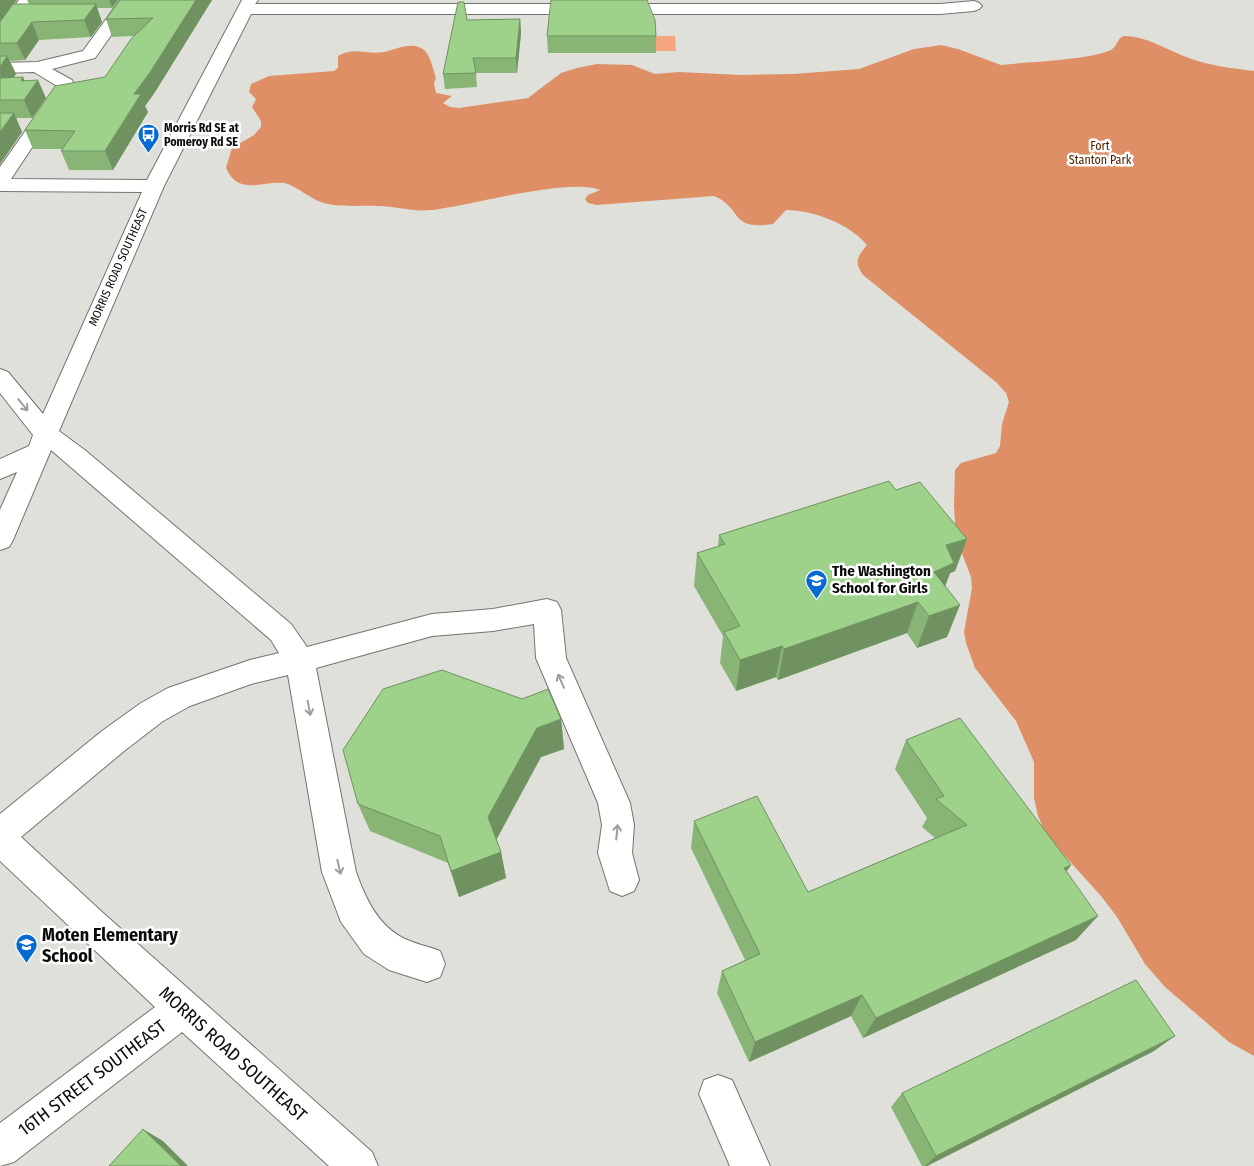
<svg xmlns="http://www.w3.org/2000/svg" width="1254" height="1166" font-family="'Fira Sans Condensed',sans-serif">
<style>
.green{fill:#f7a77f}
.forest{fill:#de8f66}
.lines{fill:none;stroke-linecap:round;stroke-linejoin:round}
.minor-casing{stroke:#74746f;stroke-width:2}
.minor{fill:#fff;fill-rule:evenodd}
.wall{fill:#88b476}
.shaded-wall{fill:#6f9260}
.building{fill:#9ed189;stroke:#6f9260}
.oneway{stroke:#9d9d9d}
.labels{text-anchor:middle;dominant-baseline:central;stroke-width:5;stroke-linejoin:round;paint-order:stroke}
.far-poi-label{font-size:12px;font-weight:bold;fill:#0b0b0a;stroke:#fff;text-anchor:start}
.far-park-label{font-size:12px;fill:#532102;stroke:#fff}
.far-street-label{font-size:12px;fill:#0b0b0a;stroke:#fff}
.poi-label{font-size:15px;font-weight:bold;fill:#0b0b0a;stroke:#fff;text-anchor:start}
.near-poi-label{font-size:18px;font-weight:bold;fill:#0b0b0a;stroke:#fff;text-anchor:start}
.near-street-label{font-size:18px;fill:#0b0b0a;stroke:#fff}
</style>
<rect width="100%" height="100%" fill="#e0e0db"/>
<path class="green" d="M655,36h20l1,15h-20z"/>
<path class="forest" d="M1124,36c24,0 44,15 65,22 21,8 43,10 65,13v985l-25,-14 -64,-55 -20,-23 -28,-47 -16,-21 -55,-61 -8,-19 -4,-18v-36l-18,-41 -41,-53 -9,-25 -2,-11 8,-44 -1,-11 -15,-39 -2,-33 1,-35 6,-7 35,-10 4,-7 2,-22 7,-22 -3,-9 -9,-10 -134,-108c-9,-13 -6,-18 4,-30 -17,-21 -54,-35 -81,-35l-13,14c-44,7 -30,-16 -59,-28l-117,9 -9,-2 -3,-4 3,-4 12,-5c-31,-13 -131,16 -169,20 -19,2 -35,-4 -53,-4 -19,-1 -39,2 -57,-4 -12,-4 -27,-18 -38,-19 -20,-2 -45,13 -57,-15l6,-20 22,-13 7,-8v-6l-9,-14 4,-8 -7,-7 2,-8 18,-8 65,-5 4,-3v-12c16,-10 29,-1 46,-4 12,-2 24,-10 37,-4 9,4 12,21 15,30l-2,5 2,10 16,3 -9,7 7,4 9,1 69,-10 33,-25 16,-5 20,-4 35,1 23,9 24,-2 62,3 52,-1 66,-5 55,-20 27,-4 17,4 43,16 11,-1c26,-3 76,-4 99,-14 6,-3 6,-12 13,-14z"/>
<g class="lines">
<defs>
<path id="minor" d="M19,0h16l-29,39 -6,2v-16z
M120,0h16l-41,58 -43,11 20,11 2,4 -63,95 136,1 95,-180h16l-3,4h685l34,-3 5,2 3,3 -3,3 -5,2 -34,3h-689l-87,172 -105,245 27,20 205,173 16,23 125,-33 61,-5 54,-10 10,3 4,8 5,48 64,145 4,22 -2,28 7,27 -5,11 -12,5 -12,-5 -12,-38 4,-28 -4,-22 -62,-145 -2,-34 -41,7 -61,5 -116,32 40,204c10,28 24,58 54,69 9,4 20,6 30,10l5,13 -5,13 -13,5 -38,-12 -25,-16 -23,-32 -19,-50 -34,-197 -37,9 -61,22 -27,15 -39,30 -103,86 81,75 270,240 6,14h-49l-147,-134 -168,130 -14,4v-43l155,-116 -155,-146v-47l102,-83 39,-28 27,-15 82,-28 29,-7 -8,-13 -220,-190 -38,90 -4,7 -9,3v-40l17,-38 -17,7v-20l29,-13 4,-11 -33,-42v-24l8,3 35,42 99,-222 -142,-1v-24l57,-81 -23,-14 -34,1v-10l37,-1 46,-11z
M718,1075l14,5 38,86h-40l-31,-72 5,-14z"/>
</defs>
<use href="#minor" class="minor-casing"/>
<use href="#minor" class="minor"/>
</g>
<path class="wall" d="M27,0h91l-6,8h-15l5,14 -11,15 -52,3 -14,20 -15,1 6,13 -3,4 10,-1 1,4 22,17 -14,20h-16l6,14 -22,32v-142l29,-18z
M120,0h92l-57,92 -10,14 3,6 -35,58h-44l-8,-19 1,-2h-29l-8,-19 80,-53 29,-41 -22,1 -6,-18z
M520,19l1,14 -4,40h-41l1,14 -32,2 -2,-15 24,-54z
M547,36h109v17h-108z
M896,490l71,49 -12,32 -5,2 -5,13 2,51 -30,11 -10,-15 -129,47 -2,-3 -40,14 -16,-28 3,-27 -29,-50 3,-33 21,-6 1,-12z
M561,719l3,30 -23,8 -45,83 5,12 5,26 -47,19 -11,-34 -78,-32 -12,-27z
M906,740l165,125 -4,6 9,69 -213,98 -12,-22 -102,46 -32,-69 5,-22 23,-11 -54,-112 3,-27 114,71 127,-54 -13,-11 5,-9 -32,-49z
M1154,1051l-227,115h-5l-31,-59 11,-14z"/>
<path class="shaded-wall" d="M0,0h17l-17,22z
M109,0h9l-6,8z
M196,0h16l-57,92 -10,14 3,6 -35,58 -8,-19 29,-57z
M96,4l6,18 -11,15 -7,-17z
M520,19l1,14 -4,40 -1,-15z
M32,22l7,18 -14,20 -8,-17z
M7,56l9,18 -15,22 -1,-29z
M23,77l6,15 9,-12 8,18 -14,20 -8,-18 -3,-19z
M14,113l8,19 -22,32v-32z
M967,539l-12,32 -5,2 -8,22 -8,-23 12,-27z
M918,602l-11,31 -129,47 6,-31z
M960,605l-13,32 -30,11 12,-32z
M782,646l-6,31 -40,14 4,-31z
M561,719l3,30 -23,8 -47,87 -6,-27 49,-89z
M501,852l5,26 -47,19 -8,-26z
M1071,865l-20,26 13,-23z
M1098,916l-22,24 -213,98 13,-20z
M862,995l-11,21 -102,46 6,-20z
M1175,1036l-21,15 -227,115h-2l11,-10z
M143,1129l20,12 25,25h-7z"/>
<path class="building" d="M120,0h76l-47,74 -15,20h7l-36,57h-44l14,-20 -50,-1 30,-44 50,-9 26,-38 22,-21 -47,1z
M551,0h96l8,20 1,16h-109z
M458,2h6l3,18 53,-1 -4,39h-43l3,15 -33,1z
M13,4h83l-12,16 -52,2 -15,21h-17v-21z
M0,56h7l-7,11z
M23,77l-2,4 17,-1 -14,20h-24v-22z
M0,113h14l-14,19z
M889,481l7,9 24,-8 47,57 -21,6 8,18 -20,9 26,33 -31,11 -11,-14 -134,47 -2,-3 -42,14 -16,-28 16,-6 -43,-73 28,-9 -6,-9z
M442,670l80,29 26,-10 13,30 -24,9 -49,89 13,35 -50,19 -11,-35 -82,-32 -15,-54 40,-61z
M960,718l111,147 -7,3 34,48 -222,102 -14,-23 -107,47 -33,-71 38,-17 -66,-133 63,-25 51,96 159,-67 -31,-26 8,-3 -38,-56z
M1136,980l39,56 -239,120 -34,-63z
M143,1129l38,37h-72z"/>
<defs><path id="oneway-shaft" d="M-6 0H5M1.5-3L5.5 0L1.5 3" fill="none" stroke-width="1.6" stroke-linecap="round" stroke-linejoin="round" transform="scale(1.25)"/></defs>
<g class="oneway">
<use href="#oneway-shaft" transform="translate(23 405) rotate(51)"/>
<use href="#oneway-shaft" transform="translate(561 681) rotate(-114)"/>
<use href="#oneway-shaft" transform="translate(309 708) rotate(79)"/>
<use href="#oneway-shaft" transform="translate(617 832) rotate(-84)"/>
<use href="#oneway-shaft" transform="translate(339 867) rotate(77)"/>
</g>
<defs>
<symbol id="bus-pin" viewBox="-11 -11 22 30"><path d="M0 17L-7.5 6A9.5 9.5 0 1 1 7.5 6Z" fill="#056ad2" stroke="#fff"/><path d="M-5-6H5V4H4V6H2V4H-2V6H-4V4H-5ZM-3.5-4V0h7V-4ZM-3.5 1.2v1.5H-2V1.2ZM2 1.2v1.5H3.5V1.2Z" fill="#fff"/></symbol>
<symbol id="school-pin" viewBox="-11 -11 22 30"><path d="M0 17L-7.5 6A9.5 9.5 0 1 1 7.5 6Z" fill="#056ad2" stroke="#fff"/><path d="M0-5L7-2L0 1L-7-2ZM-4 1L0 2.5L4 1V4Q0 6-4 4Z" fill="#fff"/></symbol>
</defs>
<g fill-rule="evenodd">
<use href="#bus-pin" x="136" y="122" width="25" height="34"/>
<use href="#school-pin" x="804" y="568" width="25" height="34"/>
<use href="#school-pin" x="14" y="932" width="25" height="34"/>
</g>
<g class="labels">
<g class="far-poi-label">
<text x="164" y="128">Morris Rd SE at<tspan x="164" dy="14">Pomeroy Rd SE</tspan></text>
</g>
<g class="far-park-label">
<text x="1100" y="146">Fort<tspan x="1100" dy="14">Stanton Park</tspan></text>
</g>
<g class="far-street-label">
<text transform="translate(118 267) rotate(-66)">MORRIS ROAD SOUTHEAST</text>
</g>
<g class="poi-label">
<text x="832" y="571">The Washington<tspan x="832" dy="17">School for Girls</tspan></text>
</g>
<g class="near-poi-label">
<text x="42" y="935">Moten Elementary<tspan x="42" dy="21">School</tspan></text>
</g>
<g class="near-street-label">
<text transform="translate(233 1054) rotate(42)">MORRIS ROAD SOUTHEAST</text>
<text transform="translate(92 1078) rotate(-37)">16TH STREET SOUTHEAST</text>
</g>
</g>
</svg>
